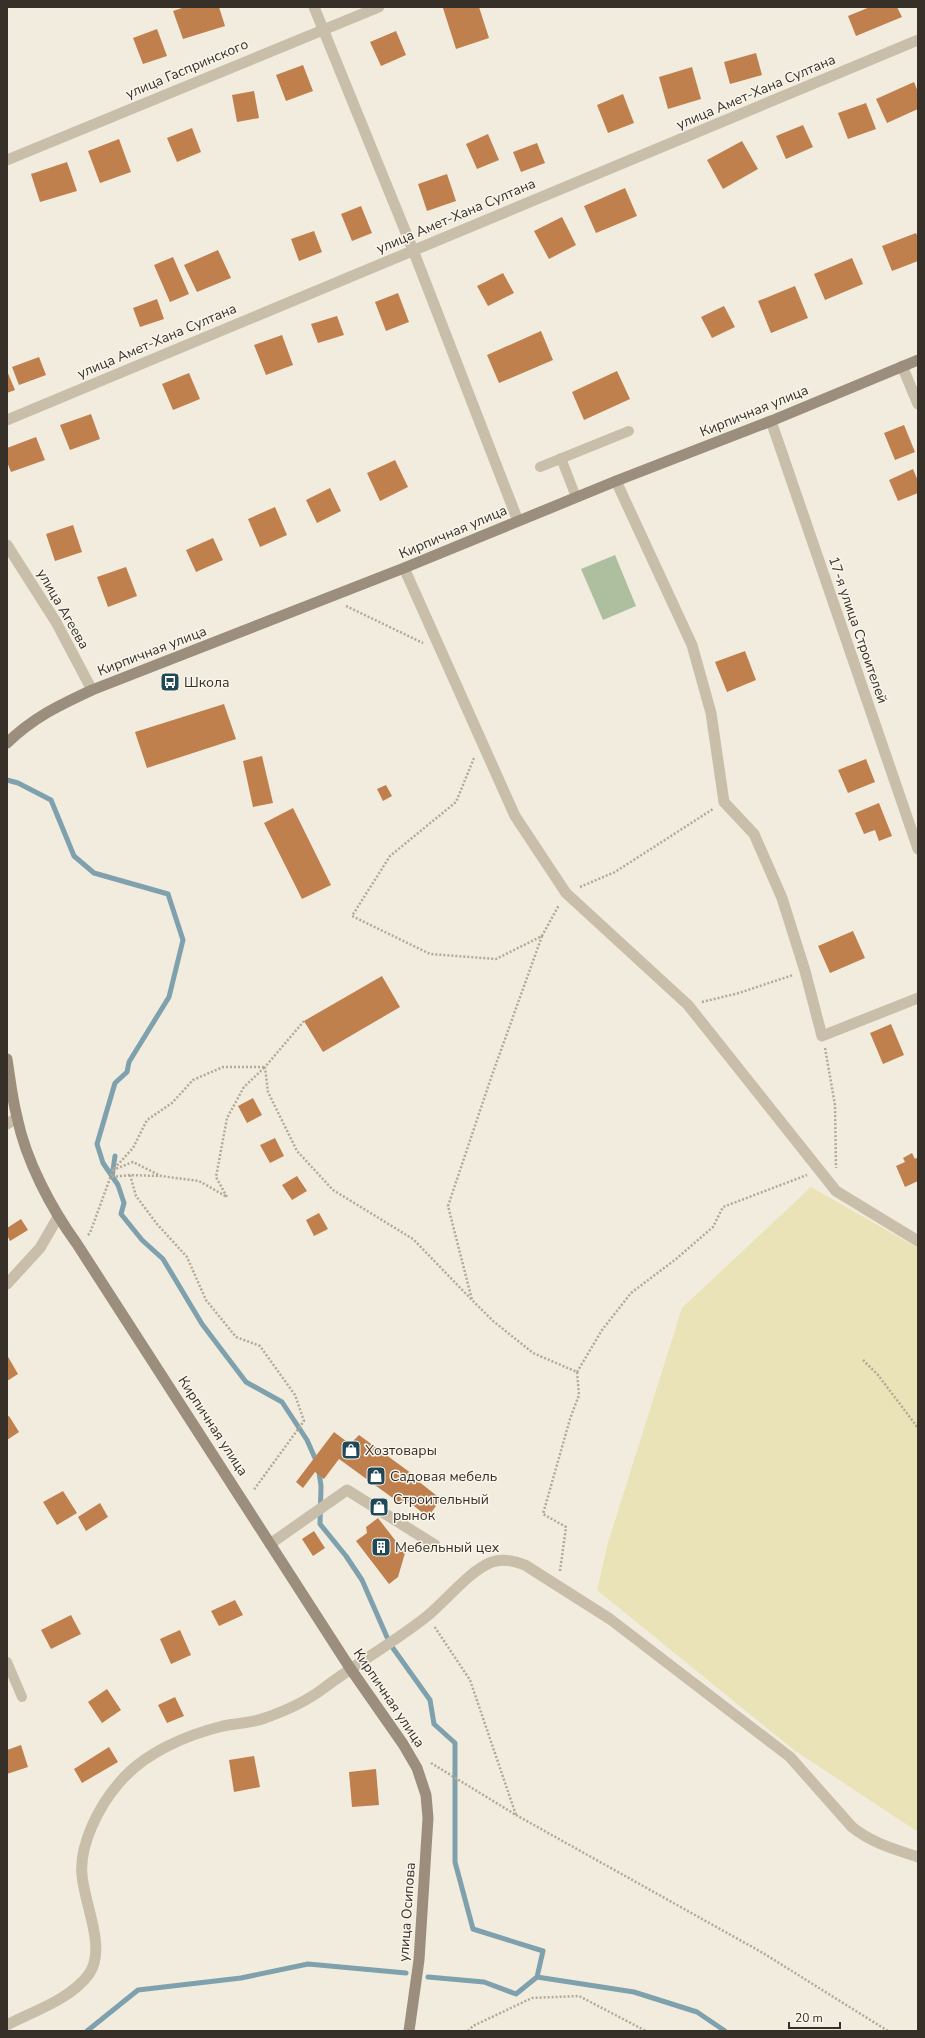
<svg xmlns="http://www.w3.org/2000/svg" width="925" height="2038" font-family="'Nunito Sans',sans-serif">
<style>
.green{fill:#aebf9f}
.sand{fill:#eae3b7}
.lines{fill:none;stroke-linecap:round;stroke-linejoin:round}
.stream{stroke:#7fa1ad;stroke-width:5}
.building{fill:#bf804e}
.path{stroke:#b4a995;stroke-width:2.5;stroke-dasharray:2 2;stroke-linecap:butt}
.service{stroke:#c9beaa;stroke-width:10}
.minor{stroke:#c9beaa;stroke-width:11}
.tertiary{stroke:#c9beaa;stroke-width:11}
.secondary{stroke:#9c8e7c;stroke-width:11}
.labels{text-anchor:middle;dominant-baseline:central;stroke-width:3;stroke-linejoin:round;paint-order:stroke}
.street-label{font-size:14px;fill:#373029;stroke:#f9f5ea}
.poi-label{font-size:14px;fill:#373029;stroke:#f9f5ea;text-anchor:start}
</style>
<rect width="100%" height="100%" fill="#f1ecde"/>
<path class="green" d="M615,555l21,51 -33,14 -22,-51z"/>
<path class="sand" d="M811,1187l107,61v584l-124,-82 -197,-160 11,-47 74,-235z"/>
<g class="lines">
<path class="stream" d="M7,780l11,3 33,17 23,56 20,17 74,21 15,46 -14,57 -40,65 -2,10 -12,11 -18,61 6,19 15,22 6,18 -3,11 21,26 21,19 39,65 44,58 36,20 25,38 11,25 3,21 -1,38 26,32 16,24 28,64 40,56 4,24 21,19v119l18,67 70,22 -6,26
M112,1177l3,-21
M428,1977l56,5 32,12 21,-17 97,15 63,20 28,19
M87,2031l51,-41 103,-12 67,-14 98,9"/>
</g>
<path class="building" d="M185,7h34l6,19 -42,13 -10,-28z
M447,7h32l10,31 -33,11 -13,-41z
M870,7h27l5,10 -46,19 -8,-20z
M157,29l10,27 -24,8 -10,-26z
M396,31l10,24 -25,11 -11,-24z
M756,53l6,22 -32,9 -6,-22z
M303,65l10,26 -27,10 -10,-26z
M692,67l9,32 -33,10 -9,-32z
M914,82l4,10v17l-31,14 -11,-24z
M254,91l5,27 -22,4 -5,-27z
M623,94l11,29 -26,10 -11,-28z
M866,103l10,26 -28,10 -10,-26z
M803,125l10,22 -27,12 -10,-23z
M192,128l9,24 -24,10 -10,-24z
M488,134l11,26 -22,9 -11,-25z
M119,139l12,33 -31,11 -12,-32z
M742,141l16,28 -35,20 -16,-29z
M537,143l8,20 -24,9 -8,-20z
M67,162l10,29 -37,11 -9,-28z
M447,174l9,27 -29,10 -9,-27z
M625,188l12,28 -41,17 -12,-27z
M361,206l11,27 -20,8 -11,-27z
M562,217l14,28 -27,14 -15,-28z
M314,231l8,21 -23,9 -8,-22z
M916,233l2,5v23l-26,10 -10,-25z
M218,250l13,28 -34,14 -13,-27z
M173,257l16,37 -19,8 -16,-37z
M852,258l11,26 -38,16 -11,-26z
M503,273l11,20 -26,13 -11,-20z
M795,286l13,32 -37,15 -13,-32z
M398,293l11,29 -23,9 -11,-29z
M157,299l7,20 -24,8 -7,-19z
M724,306l11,21 -23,11 -11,-21z
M337,316l7,19 -26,8 -7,-19z
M541,331l12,29 -54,23 -12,-28z
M282,335l11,30 -27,10 -12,-30z
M39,357l7,18 -27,10 -7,-18z
M7,371l8,19 -8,3z
M617,371l13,28 -46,21 -12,-28z
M189,373l11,26 -27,11 -11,-26z
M91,414l9,25 -30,11 -10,-25z
M904,425l11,27 -20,8 -11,-27z
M36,437l9,23 -34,12 -4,-10v-14z
M395,460l13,27 -28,14 -13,-28z
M913,469l5,12v12l-20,8 -9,-21z
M330,488l11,23 -24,12 -11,-23z
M275,507l12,28 -27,12 -12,-28z
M73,525l9,27 -27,9 -9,-27z
M213,538l10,22 -27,12 -10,-22z
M126,567l11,29 -29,11 -11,-30z
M745,651l11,29 -29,12 -12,-30z
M224,704l12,35 -89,29 -12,-36z
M262,756l11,47 -20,4 -10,-46z
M866,759l9,23 -27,11 -10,-23z
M386,785l6,11 -9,5 -6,-12z
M879,803l13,33 -13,5 -4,-11 -11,4 -9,-21z
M293,808l38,77 -29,14 -38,-76z
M853,931l12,27 -35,15 -12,-27z
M382,976l18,31 -77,45 -19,-31z
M891,1024l13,31 -21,9 -13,-31z
M253,1098l9,17 -15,8 -9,-17z
M275,1138l9,18 -14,7 -10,-18z
M912,1153l3,6 3,-2v24l-13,6 -9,-21 9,-4 -2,-4z
M297,1176l10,15 -15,9 -10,-15z
M319,1213l9,16 -14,7 -8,-16z
M21,1219l7,11 -18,11 -3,-6v-7z
M7,1355l11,19 -11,7z
M9,1416l10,16 -12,8v-23z
M334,1432l16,12 9,-9 60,44 -1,2 23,18 -13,18 -23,-18 -4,5 -62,-45 -15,20 -9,-7 -12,16 -7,-6z
M63,1491l14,22 -20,12 -14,-23z
M100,1503l8,14 -22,14 -8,-14z
M378,1518l27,35 -7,24 -9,7 -33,-43 11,-8 -1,-6z
M314,1531l11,17 -12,8 -11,-17z
M235,1600l8,15 -24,11 -8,-15z
M71,1615l10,19 -30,15 -10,-19z
M180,1630l11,25 -20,9 -11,-25z
M107,1689l14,21 -19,13 -14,-21z
M175,1697l9,19 -17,7 -9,-18z
M21,1745l7,22 -21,7v-24z
M109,1747l9,15 -36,21 -8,-14z
M254,1756l6,31 -26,5 -5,-32z
M376,1769l3,36 -27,2 -3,-35z"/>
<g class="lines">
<path class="path" d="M346,606l77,37
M474,758l-18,44 -66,54 -38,60 78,38 66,5 46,-23 17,-31
M580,887l35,-15 98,-63
M542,936l-51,142 -43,128 24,94 21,21 40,32 44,19 2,23 -9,24 -27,95 23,13 -6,44
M702,1002l37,-9 54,-18
M304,1021l-39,46 3,25 29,59 36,39 80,49 59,61
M825,1048l10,57 1,63
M130,1175l6,21 21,28 30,33 19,43 30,37 24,9 35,49 9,26 -51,70
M112,1177l18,-2 28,1
M88,1235l2,-2 23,-63 20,-22 14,-28 25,-17 21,-23 30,-13h42l-21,20 -17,31 -11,59 11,20 -28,-16 -38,-5 -28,-14 -20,8
M863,1360l15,15 40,53
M577,1372l25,-42 29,-37 45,-34 37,-32 10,-20 84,-32
M431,1763l85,52 -46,-135 -36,-54
M516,1815l247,138 125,78
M468,2031l5,-5 59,-28 47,-2 67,35"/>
<path class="service" d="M561,458l15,39
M540,467l89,-36
M7,1662l15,35"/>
<path class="minor" d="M7,160l372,-153
M902,366l16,38
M7,420l911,-380
M771,421l147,428
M616,481l76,164 19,68 13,89 30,32 28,64 23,73 17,65 96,-38
M7,545l49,77 36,68
M404,568l111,248 51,77 122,112 148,186 82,50
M7,1124l10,-6
M7,1284l33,-36 18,-31
M270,1544l77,-54 88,55
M7,2025c27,-14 64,-26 82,-51 18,-26 -5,-70 -7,-99 -3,-30 17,-69 37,-92 25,-30 67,-48 104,-57 14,-3 29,-3 42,-8 20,-7 42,-17 59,-30 33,-25 69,-45 102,-71 19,-15 44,-47 66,-55 11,-4 23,-1 33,3l85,54 180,138 62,70c20,16 42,22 66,30"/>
<path class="tertiary" d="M314,7l99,243 105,271"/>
<path class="secondary" d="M7,743c27,-26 51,-37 85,-53l312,-122 212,-87 155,-60 147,-61
M7,1059c3,19 5,39 10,58 9,44 34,91 60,127l273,424 53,76 14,24 9,27 2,23 -9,142 -10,71"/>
</g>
<defs>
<symbol id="bus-square" viewBox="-11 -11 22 22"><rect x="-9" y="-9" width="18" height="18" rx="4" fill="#214856" stroke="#f9f5ea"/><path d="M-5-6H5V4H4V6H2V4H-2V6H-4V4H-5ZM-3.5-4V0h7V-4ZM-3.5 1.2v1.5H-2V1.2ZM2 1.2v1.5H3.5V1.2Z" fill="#fff"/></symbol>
<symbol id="shop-square" viewBox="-11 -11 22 22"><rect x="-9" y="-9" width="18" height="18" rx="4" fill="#214856" stroke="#f9f5ea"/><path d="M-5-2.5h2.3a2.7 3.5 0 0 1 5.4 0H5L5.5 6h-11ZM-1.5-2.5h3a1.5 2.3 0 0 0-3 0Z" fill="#fff"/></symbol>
<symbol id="building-square" viewBox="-11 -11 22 22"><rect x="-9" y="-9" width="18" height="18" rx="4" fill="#214856" stroke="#f9f5ea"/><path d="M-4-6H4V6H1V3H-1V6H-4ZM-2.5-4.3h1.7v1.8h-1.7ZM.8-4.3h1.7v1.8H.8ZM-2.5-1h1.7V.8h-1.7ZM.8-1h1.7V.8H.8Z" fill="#fff"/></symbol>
</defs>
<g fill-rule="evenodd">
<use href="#bus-square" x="159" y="671" width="22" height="22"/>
<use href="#shop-square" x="340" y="1439" width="22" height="22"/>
<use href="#shop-square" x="365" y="1465" width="22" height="22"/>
<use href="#shop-square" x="368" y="1496" width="22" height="22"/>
<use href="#building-square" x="370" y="1536" width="22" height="22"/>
</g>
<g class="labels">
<g class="street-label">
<text transform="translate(187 69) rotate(-23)">улица Гаспринского</text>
<text transform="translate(756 92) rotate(-23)">улица Амет-Хана Султана</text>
<text transform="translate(456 216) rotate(-23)">улица Амет-Хана Султана</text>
<text transform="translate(157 341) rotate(-23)">улица Амет-Хана Султана</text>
<text transform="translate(754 411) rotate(-22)">Кирпичная улица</text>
<text transform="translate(453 532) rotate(-23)">Кирпичная улица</text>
<text transform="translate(63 609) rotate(60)">улица Агеева</text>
<text transform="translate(858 630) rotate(71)">17-я улица Строителей</text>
<text transform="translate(152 651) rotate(-21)">Кирпичная улица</text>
<text transform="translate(213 1426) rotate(57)">Кирпичная улица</text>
<text transform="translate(389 1698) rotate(56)">Кирпичная улица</text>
<text transform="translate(407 1912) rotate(-86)">улица Осипова</text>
</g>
<g class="poi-label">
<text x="184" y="682">Школа</text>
<text x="365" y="1450">Хозтовары</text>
<text x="390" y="1476">Садовая мебель</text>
<text x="393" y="1499">Строительный<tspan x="393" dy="16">рынок</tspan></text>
<text x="395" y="1547">Мебельный цех</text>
</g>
</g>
<rect width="925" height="2038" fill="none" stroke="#373029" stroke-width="16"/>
<path d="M789 2022v6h51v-6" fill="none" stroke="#373029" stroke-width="2"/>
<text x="795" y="2022" font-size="12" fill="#373029" stroke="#f9f5ea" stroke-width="3" paint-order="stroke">20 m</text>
</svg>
